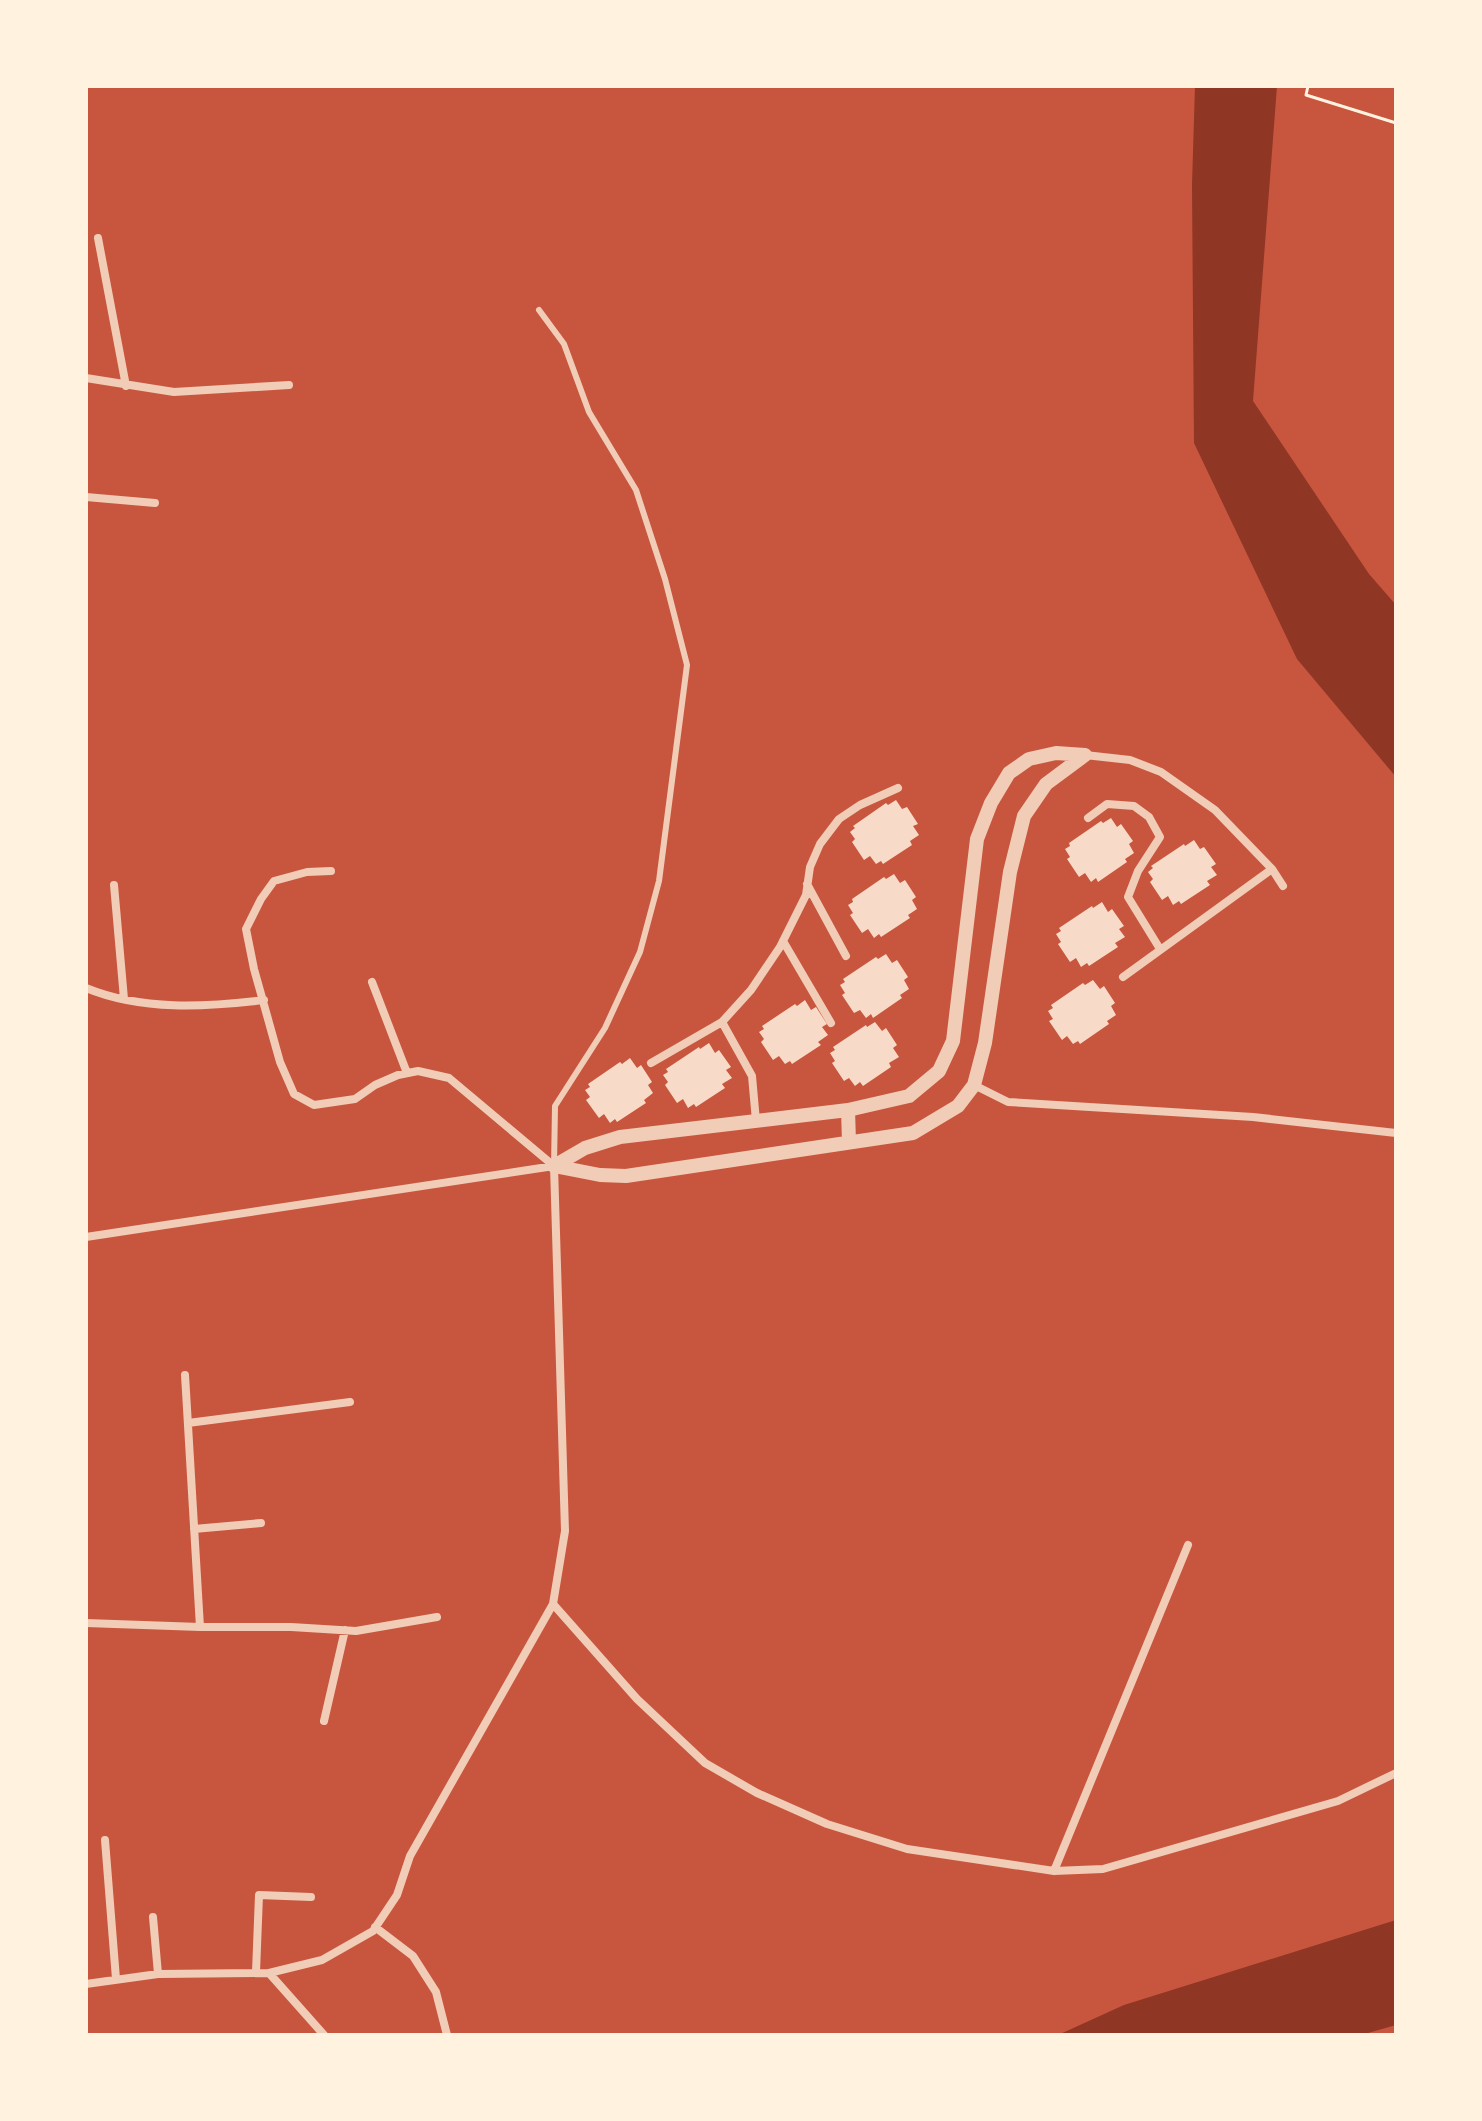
<svg xmlns="http://www.w3.org/2000/svg" width="1482" height="2121" font-family="Karla,sans-serif">
<style>
.water{fill:#8f3625}
.building{fill:#f7dbc8}
.lines{fill:none;stroke-linecap:round;stroke-linejoin:round}
.path{stroke:#fff3e0;stroke-width:3}
.service{stroke:#f1ccb7;stroke-width:6}
.minor{stroke:#f1ccb7;stroke-width:8}
.tertiary{stroke:#f1ccb7;stroke-width:14}
</style>
<rect width="100%" height="100%" fill="#c8553d"/>
<path class="water" d="M1195,86h82l-24,315 116,173 27,31v172l-99,-118 -103,-216 -2,-258z
M1396,1920v105l-35,10h-303l66,-30z"/>
<path class="building" d="M896,800l6,9 5,-2 11,17 -5,2 6,9 -9,6 2,4 -29,19 -2,-3 -5,3 -6,-8 -6,4 -12,-18 3,-3 -5,-7 5,-4 -2,-2 33,-23 2,2z
M1111,818l6,9 4,-3 12,17 -4,3 5,9 -9,6 2,3 -29,20 -2,-4 -5,4 -6,-9 -6,4 -12,-18 3,-2 -5,-8 5,-3 -1,-3 32,-22 2,2z
M1194,840l6,9 4,-2 12,17 -5,3 6,8 -10,6 3,4 -29,19 -2,-3 -6,4 -5,-9 -6,4 -12,-18 3,-3 -5,-7 5,-4 -2,-2 33,-22 1,2z
M894,874l6,9 5,-3 11,17 -4,3 5,9 -9,6 2,3 -29,19 -2,-3 -5,4 -6,-9 -6,4 -12,-18 3,-2 -5,-8 5,-3 -1,-3 32,-22 2,2z
M1102,902l6,10 4,-3 12,17 -5,3 6,8 -10,6 3,4 -29,19 -2,-3 -6,4 -5,-9 -6,4 -12,-18 3,-2 -5,-8 5,-3 -2,-3 33,-22 1,2z
M886,954l6,9 5,-3 11,17 -4,3 5,9 -9,6 2,3 -29,20 -2,-4 -5,4 -6,-8 -6,3 -12,-18 3,-2 -5,-8 5,-3 -2,-3 33,-22 2,2z
M1093,980l7,9 4,-3 11,17 -4,3 5,9 -9,6 2,3 -29,20 -2,-3 -5,3 -6,-8 -5,4 -13,-19 4,-2 -5,-8 5,-3 -2,-3 32,-22 2,2z
M805,1000l6,10 5,-3 11,17 -5,3 6,8 -10,7 3,3 -29,19 -2,-3 -5,3 -6,-8 -6,4 -12,-18 3,-3 -5,-7 5,-3 -2,-3 33,-22 2,2z
M875,1022l7,9 4,-3 11,17 -4,3 6,9 -10,6 2,4 -28,19 -3,-4 -5,4 -6,-8 -5,3 -12,-18 3,-2 -5,-8 5,-3 -2,-3 33,-22 1,2z
M709,1043l6,10 4,-3 12,17 -5,3 6,8 -10,6 3,4 -29,19 -2,-3 -6,4 -5,-9 -6,4 -12,-18 3,-3 -5,-7 5,-3 -2,-3 33,-22 1,2z
M630,1058l7,10 4,-3 11,17 -4,3 5,8 -9,7 2,3 -29,19 -2,-3 -5,4 -6,-9 -5,4 -13,-18 4,-3 -5,-7 5,-3 -2,-3 32,-22 2,2z"/>
<g class="lines">
<path class="path" d="M1308,86l-2,9 90,28"/>
<path class="service" d="M539,310l25,34 25,68 47,78 29,89 22,86 -28,216 -19,71 -35,76 -50,78 -1,60"/>
<path class="minor" d="M98,238l28,148
M86,378l88,14 115,-7
M86,497l69,6
M1085,755l45,5 31,12 54,38 57,59 11,17
M1088,818l19,-14 27,2 15,11 11,20 -22,34 -10,26 32,52
M331,871l-24,1 -33,9 -13,18 -15,30 8,40 26,93 14,32 20,11 41,-6 20,-14 23,-10 20,-4 31,7 105,88
M807,884l39,72
M114,885l10,114
M783,941l48,82
M1123,977l149,-108
M372,982l35,91
M86,988c56,23 119,19 178,12
M722,1022l30,54 4,45
M651,1063l71,-41 29,-32 29,-43 26,-52 4,-28 10,-23 19,-25 21,-14 38,-17
M974,1085l34,17 245,15 143,16
M86,1237l468,-71
M185,1375l15,252
M188,1423l162,-21
M194,1529l67,-6
M553,1604l84,95 68,64 52,30 70,31 80,25 147,22 49,-2 235,-68 58,-28
M86,1623l114,4h91l65,4 81,-14
M324,1721l21,-91
M105,1840l11,139
M1054,1871l134,-326
M153,1917l5,57
M375,1927l38,29 23,36 11,43
M256,1972l3,-77 52,2
M269,1973l55,62
M86,1984l72,-10 111,-1 53,-13 51,-29 24,-36 13,-39 143,-252 12,-73 -11,-365"/>
<path class="tertiary" d="M848,1110l1,32
M554,1166l46,9 26,1 287,-43 45,-27 16,-21 11,-42 25,-171 14,-56 22,-32 39,-29
M554,1166l31,-18 35,-11 228,-27 61,-14 30,-25 14,-30 24,-202 14,-36 18,-30 20,-14 27,-6 29,2"/>
</g>
<rect width="1482" height="2121" fill="none" stroke="#fff3e0" stroke-width="176"/>
</svg>
